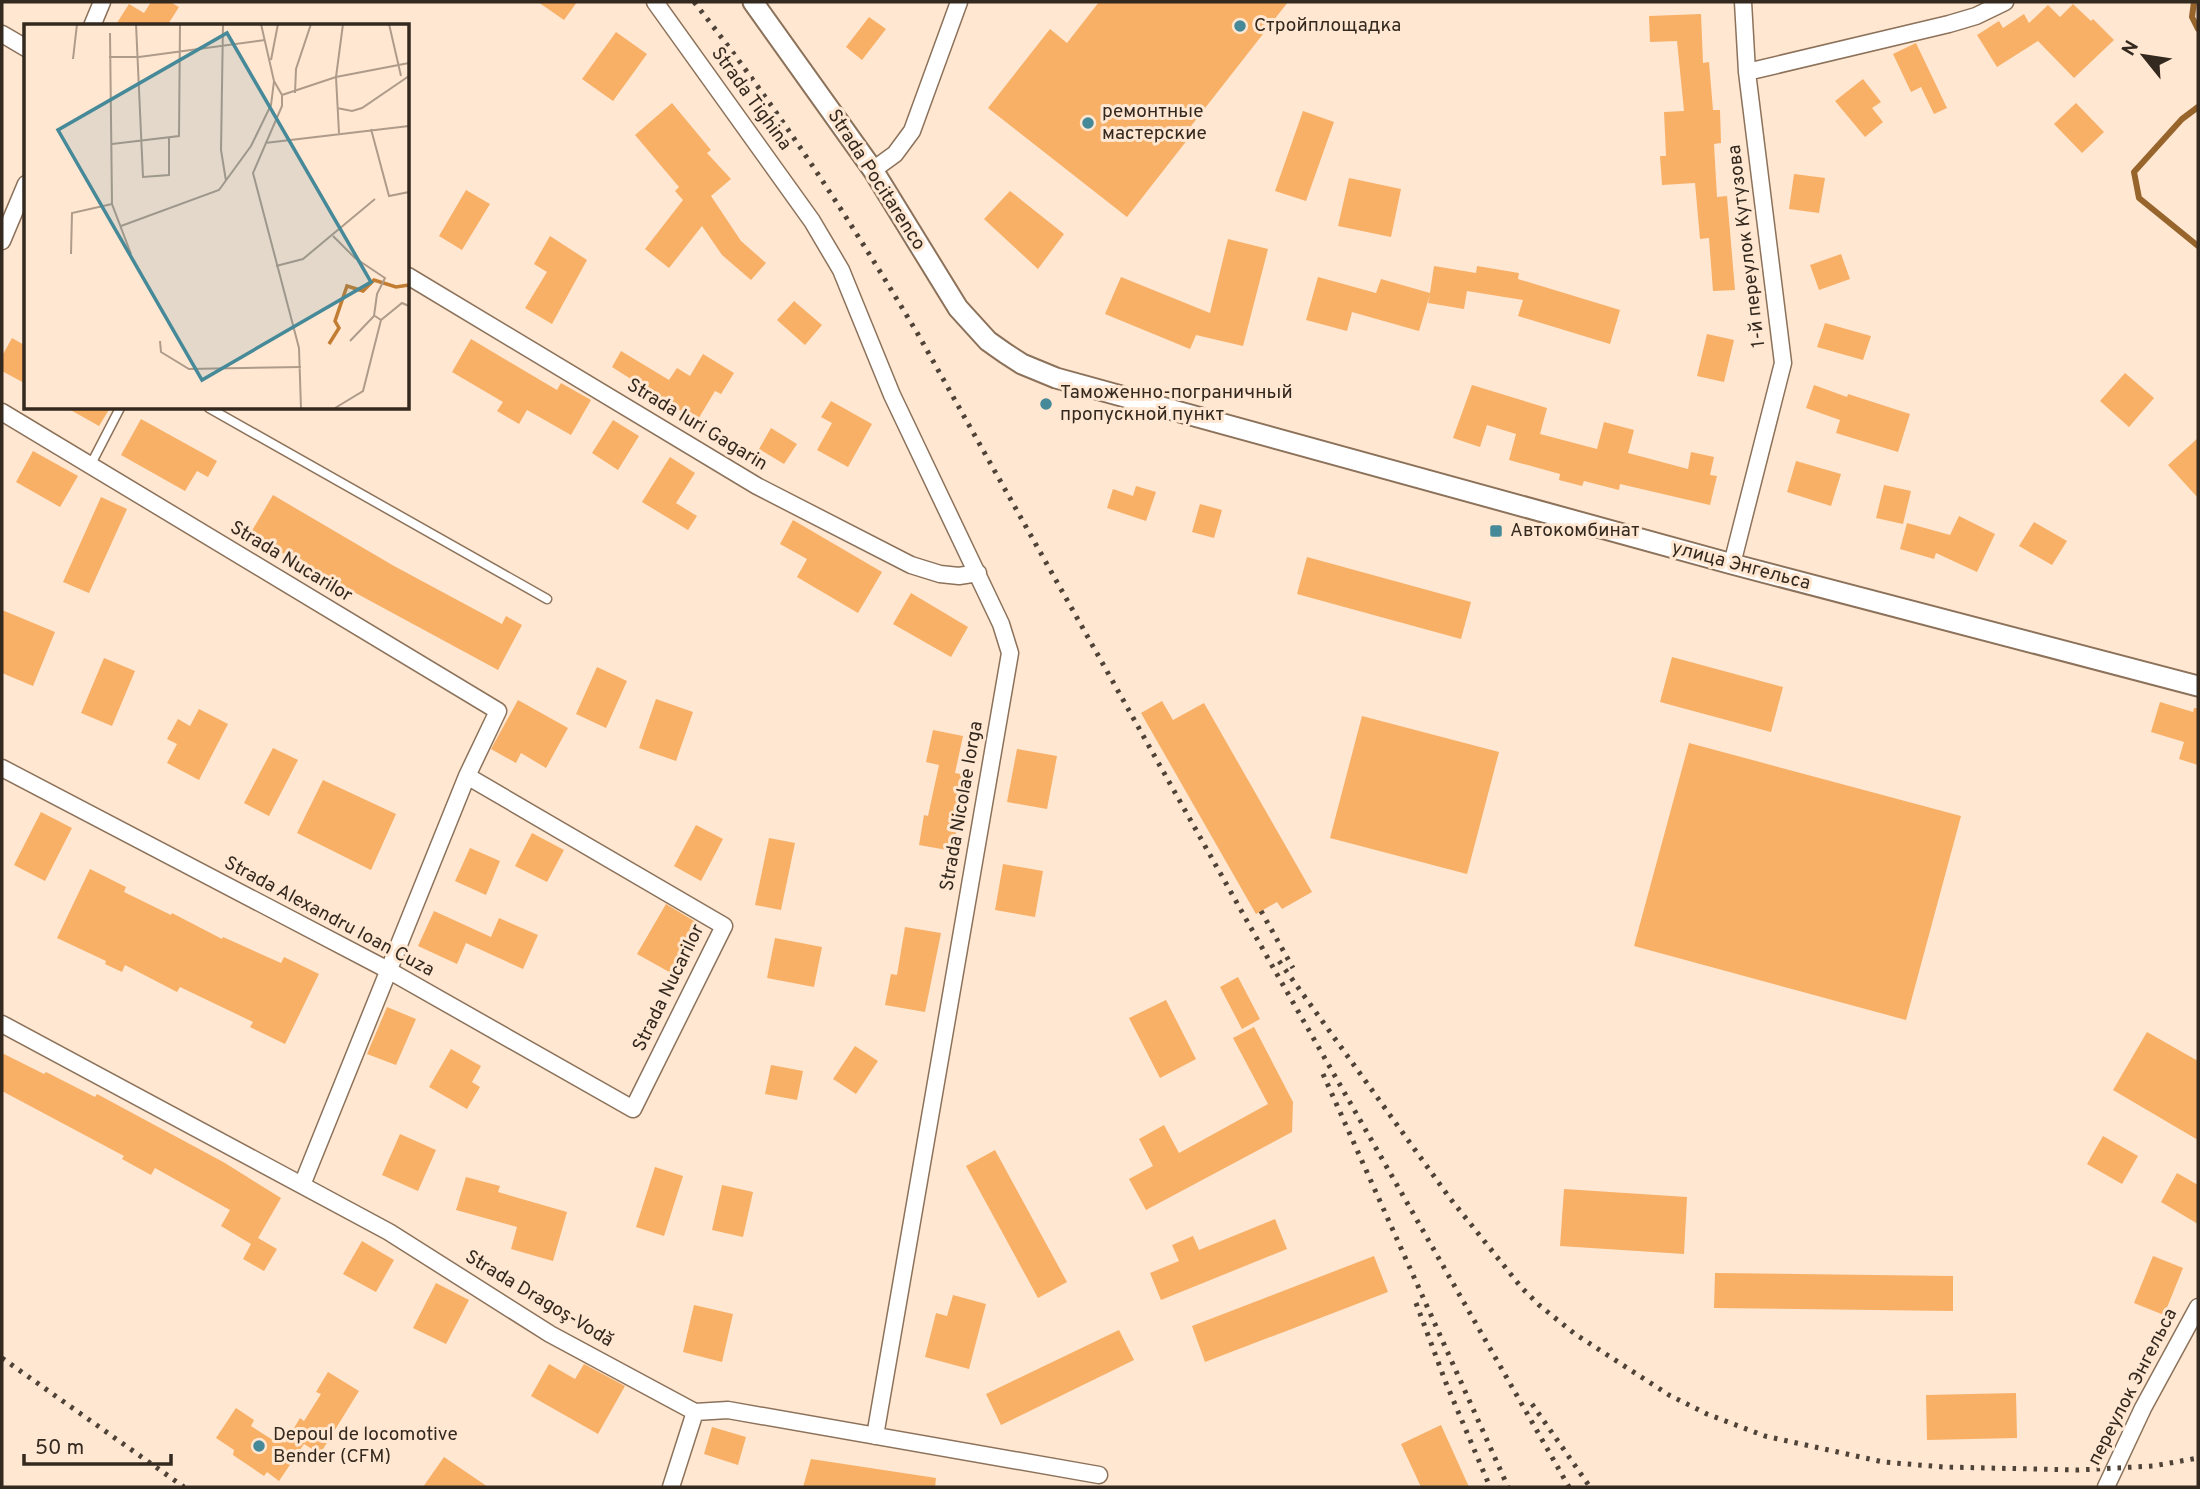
<svg xmlns="http://www.w3.org/2000/svg" width="2200" height="1489" font-family="Overpass,sans-serif">
<style>
.lines{fill:none;stroke-linecap:round;stroke-linejoin:round}
.stream{stroke:#97642c;stroke-width:6}
.building{fill:#f8b067}
.service-casing{stroke:#8c725a;stroke-width:11}
.minor-casing{stroke:#8c725a;stroke-width:19}
.tertiary-casing{stroke:#8c725a;stroke-width:23}
.service{stroke:#fff;stroke-width:8}
.minor{stroke:#fff;stroke-width:16}
.tertiary{stroke:#fff;stroke-width:19}
.rail{stroke:#4f4237;stroke-width:5;stroke-dasharray:3.5 7;stroke-linecap:butt}
.poi-dot{fill:#468998;stroke:#ffe7d2;stroke-width:2.5}
.labels{text-anchor:middle;dominant-baseline:central;stroke-width:6;stroke-linejoin:round;paint-order:stroke}
.poi-label{font-size:19px;fill:#34291f;stroke:#ffe7d2;text-anchor:start}
.street-label{font-size:19px;fill:#34291f;stroke:#ffe7d2}
.inset-river{fill:none;stroke:#c27d32;stroke-width:3.5}
.inset-road{fill:none;stroke:#ae9b8a;stroke-width:2}
.view{fill:#468998;fill-opacity:0.15;stroke:#468998;stroke-width:3.5}
.inset-edge{fill:none;stroke:#34291f;stroke-width:3.5}
</style>
<rect width="100%" height="100%" fill="#ffe7d2"/>
<g class="lines">
<path class="stream" d="M2194,2l-2,15 6,12
M2198,107l-16,12 -48,53 5,26 59,48"/>
</g>
<path class="building" d="M151,2h19l9,5 -12,19h-52l14,-22 15,9z
M538,2h39l-13,18z
M1099,2h189l-104,133 4,4 -61,78 -139,-109 62,-79 17,14z
M2073,4l18,17 2,-2 21,21 -40,38 -36,-37 -41,26 -20,-32 22,-14 4,7 21,-14 5,9 19,-18 12,12z
M1701,14l2,49 6,-1 4,48h7l1,33 -7,1 3,53 10,-1 8,94 -22,1 -4,-53 -9,1 -5,-56 -33,2 -2,-29h6l-2,-44 20,-1 -7,-70 -27,1 -1,-26z
M869,17l17,12 -24,31 -16,-13z
M616,32l31,22 -34,47 -31,-22z
M1916,43l31,65 -13,6 -13,-27 -10,5 -18,-38z
M1863,79l18,23 -9,6 11,14 -18,15 -30,-36z
M672,103l39,47 -4,3 24,26 -20,17 30,45 25,22 -15,17 -29,-25 -20,-29 -33,42 -24,-19 38,-49 -8,-9 4,-4 -44,-52z
M2076,103l28,29 -22,21 -28,-29z
M1303,111l31,11 -28,79 -31,-10z
M1794,174l31,4 -6,35 -30,-4z
M1349,178l52,11 -10,48 -53,-11z
M466,190l24,14 -28,46 -23,-14z
M1010,191l54,43 -26,35 -54,-50z
M550,236l37,24 -35,64 -27,-16 22,-36 -13,-8z
M1228,239l40,10 -25,97 -47,-11 -6,14 -85,-35 16,-37 89,36z
M1841,254l9,25 -31,11 -9,-25z
M1434,266l42,7 1,-7 42,7 -1,6 102,31 -10,34 -92,-28 5,-16 -56,-9 -3,18 -36,-6 2,-9 -11,37 -67,-19 -5,19 -41,-11 12,-43 58,16 5,-14 49,14z
M794,301l28,24 -17,20 -28,-25z
M1825,323l46,13 -8,24 -46,-13z
M1707,334l27,6 -10,42 -27,-6z
M12,338l14,8v38l-24,-13v-15z
M471,339l86,51 4,-7 30,17 -20,35 -44,-25 -8,14 -22,-13 6,-9 -51,-30z
M621,351l48,29 8,-12 13,8 13,-22 31,19 -13,21 -6,-3 -18,30 -85,-54z
M2125,373l29,25 -25,29 -29,-26z
M1472,385l75,23 -7,26 57,15 7,-27 30,8 -6,23 60,16 3,-17 23,5 -4,18 7,1 -7,29 -90,-21 -1,6 -35,-9 -2,5 -23,-6 1,-6 -51,-14 7,-26 -29,-9 -7,22 -27,-9z
M1814,385l33,12 1,-3 62,20 -12,38 -62,-19 4,-13 -34,-12z
M831,401l41,23 -24,43 -31,-17 15,-27 -11,-6z
M67,408h43l-11,18z
M141,419l76,42 -9,16 -11,-6 -12,20 -64,-36z
M613,420l26,16 -21,34 -26,-17z
M771,428l26,16 -13,20 -25,-15z
M2198,438v60l-30,-33z
M33,451l45,25 -18,31 -44,-25z
M670,457l25,16 -19,30 21,13 -9,14 -46,-28z
M1796,461l45,13 -10,32 -44,-14z
M1884,485l27,6 -8,33 -27,-6z
M1136,486l20,6 -10,29 -39,-13 6,-19 20,7z
M273,495l121,71 108,58 4,-8 16,9 -24,45 -146,-79 -1,2 -101,-59z
M101,497l26,12 -38,84 -26,-11z
M1200,504l22,6 -8,28 -22,-6z
M1959,516l36,18 -18,38 -41,-19 -2,6 -34,-10 7,-26 43,12z
M793,520l89,52 -24,41 -61,-36 10,-18 -27,-15z
M2034,522l33,19 -15,24 -33,-19z
M1307,557l164,45 -10,37 -164,-45z
M911,593l57,34 -17,30 -58,-33z
M2,610l53,22 -22,54 -31,-13z
M1672,657l111,30 -12,45 -111,-30z
M104,658l31,13 -23,55 -31,-13z
M597,667l30,14 -21,47 -30,-14z
M656,699l37,13 -17,49 -37,-13z
M518,700l50,28 -22,40 -25,-15 -5,10 -25,-14z
M1162,701l11,19 31,-17 108,189 -30,17 -5,-7 -21,12 -115,-201z
M2160,702l33,10 1,-4h4v57l-19,-6 5,-17 -33,-10z
M199,709l29,15 -29,56 -32,-17 10,-19 -10,-5 11,-20 12,7z
M1362,716l137,36 -32,122 -137,-36z
M933,730l30,6 -8,37 11,2 -10,45 2,1 -5,30 -34,-6 5,-30 4,1 11,-51 -13,-3z
M1689,743l272,73 -55,204 -272,-74z
M273,748l25,12 -29,56 -25,-13z
M1017,749l40,7 -10,53 -40,-7z
M323,780l73,34 -25,56 -74,-37z
M41,812l31,16 -27,53 -31,-16z
M696,825l27,14 -22,42 -27,-15z
M532,833l32,17 -17,32 -32,-16z
M769,838l26,5 -14,67 -26,-5z
M470,848l30,13 -14,34 -31,-14z
M1003,864l40,7 -8,46 -40,-7z
M90,869l36,18 -2,5 47,23 1,-2 50,26 1,-2 58,26 3,-6 35,17 -34,70 -35,-17 3,-5 -73,-35 -3,5 -52,-27 -3,7 -17,-8 1,-3 -49,-23z
M666,904l33,20 -28,49 -34,-19z
M434,911l57,26 8,-19 39,17 -15,34 -57,-26 -9,21 -39,-18z
M905,927l36,6 -16,79 -40,-7 6,-31 6,1z
M775,938l47,9 -8,40 -47,-9z
M1238,977l22,42 -18,10 -22,-42z
M1166,1000l30,59 -36,19 -31,-60z
M387,1007l29,12 -20,46 -29,-11z
M1254,1027l39,75 -1,30 -146,78 -17,-31 24,-13 -14,-27 25,-14 15,28 89,-49 -35,-66z
M2147,1032l51,29v79l-85,-50z
M855,1046l23,15 -22,33 -23,-15z
M451,1049l30,17 -9,16 8,5 -13,22 -38,-22z
M2,1053l42,21 2,-2 49,25 2,-3 128,69 56,35 -23,40 19,11 -13,22 -21,-12 8,-15 -30,-18 9,-16 -75,-42 -4,7 -29,-16 2,-3 -122,-65z
M771,1065l32,6 -6,29 -32,-6z
M400,1134l36,16 -18,41 -36,-16z
M2103,1136l35,20 -16,28 -35,-20z
M995,1150l72,132 -29,16 -72,-132z
M655,1167l28,9 -19,60 -28,-9z
M2177,1173l21,12v39l-37,-22z
M466,1177l34,9 -2,6 69,20 -14,49 -42,-12 6,-22 -61,-17z
M722,1185l31,7 -10,45 -31,-7z
M1564,1189l123,8 -3,57 -124,-8z
M1275,1219l12,30 -126,51 -11,-27 29,-12 -7,-16 21,-9 6,14z
M362,1241l32,19 -18,32 -33,-18z
M1374,1256l14,36 -183,70 -13,-36z
M2153,1256l30,12 -19,47 -30,-12z
M1715,1273l238,3v35l-239,-3z
M436,1283l33,17 -23,44 -33,-16z
M953,1295l33,9 -17,65 -44,-12 11,-44 11,3z
M694,1305l39,9 -11,48 -39,-10z
M1119,1330l15,30 -133,65 -15,-31z
M549,1364l26,15 9,-15 41,22 -27,48 -67,-38z
M328,1372l31,19 -39,63 -16,-10 -25,37 -12,-9 -3,4 -31,-21 1,-5 -18,-12 20,-30 18,12 -3,6 25,16 3,-4 6,5 15,-25 4,3 17,-27 -5,-2z
M2016,1393l1,45 -90,2 -1,-45z
M1441,1425l28,62h-48l-20,-43z
M712,1427l34,10 -8,28 -34,-11z
M444,1457l44,30h-65z
M811,1459l125,19 -1,9h-132z"/>
<g class="lines">
<defs>
<path id="service" d="M209,408l338,191
M90,466l30,-58"/>
<path id="minor" d="M655,2l157,219 29,49 51,125 109,229 9,29 -135,783
M92,26l10,-24
M2,34l24,14
M1747,72l202,-48 27,-8 29,-14
M873,170l22,-16 17,-23 47,-129
M2,241l24,-57
M408,276l349,210 154,79 29,9 19,2 19,-3
M2,412l496,299 -31,65 -165,409
M1732,564l51,-201 -36,-291 -4,-70
M2,768l386,202 245,139 91,-183 -257,-150
M2,1024l387,208 161,102 145,78 33,-2 371,65
M671,1487l24,-75
M2106,1487l37,-79 55,-101"/>
<path id="tertiary" d="M753,2l120,168 85,138 30,33 17,12 17,11 34,14 676,186 466,122"/>
</defs>
<use href="#service" class="service-casing"/>
<use href="#minor" class="minor-casing"/>
<use href="#tertiary" class="tertiary-casing"/>
<use href="#service" class="service"/>
<use href="#minor" class="minor"/>
<use href="#tertiary" class="tertiary"/>
<path class="rail" d="M694,2c84,106 156,218 225,334l355,633 295,518
M1261,911l32,57
M1279,961l170,236 72,90 18,18 36,29 94,61 38,19 58,22 118,26 61,5 134,3 75,-4 45,-8
M1323,1074l185,413
M1416,1303l30,80 44,104
M2,1358l182,129
M1532,1404l58,83"/>
</g>
<g class="poi-dot">
<circle cx="1240" cy="26" r="7"/>
<circle cx="1088" cy="123" r="7"/>
<circle cx="1046" cy="404" r="7"/>
<rect x="1489" y="524" width="14" height="14" rx="3.5"/>
<circle cx="259" cy="1446" r="7"/>
</g>
<g class="labels">
<g class="poi-label">
<text x="1254" y="26">Стройплощадка</text>
<text x="1102" y="112">ремонтные<tspan x="1102" dy="22">мастерские</tspan></text>
<text x="1060" y="393">Таможенно-пограничный<tspan x="1060" dy="22">пропускной пункт</tspan></text>
<text x="1510" y="531">Автокомбинат</text>
<text x="273" y="1435">Depoul de locomotive<tspan x="273" dy="22">Bender (CFM)</tspan></text>
</g>
<g class="street-label">
<text transform="translate(751 99) rotate(54)">Strada Tighina</text>
<text transform="translate(876 180) rotate(57)">Strada Pocitarenco</text>
<text transform="translate(1747 246) rotate(-97)">1-й переулок Кутузова</text>
<text transform="translate(697 425) rotate(31)">Strada Iuri Gagarin</text>
<text transform="translate(291 562) rotate(31)">Strada Nucarilor</text>
<text transform="translate(1741 566) rotate(15)">улица Энгельса</text>
<text transform="translate(962 806) rotate(-80)">Strada Nicolae Iorga</text>
<text transform="translate(329 917) rotate(28)">Strada Alexandru Ioan Cuza</text>
<text transform="translate(669 988) rotate(-64)">Strada Nucarilor</text>
<text transform="translate(539 1299) rotate(31)">Strada Dragoş-Vodă</text>
<text transform="translate(2133 1387) rotate(-63)">переулок Энгельса</text>
</g>
</g>
<g transform="translate(24 24)">
<rect width="385" height="385" fill="#ffe7d2"/>
<path class="inset-river" d="M305,320l10,-16 -4,-7 12,-35 16,5 11,-11 22,7 13,-2"/>
<path class="inset-road" d="M112,0l7,153 26,-2v-38M199,0l-2,126 5,31M365,0l12,52M86,9l2,171 19,50M85,33h30l126,-17M49,35l4,-35M247,36l7,-36M250,57l8,14v11l-29,67 46,175 2,61M271,69l1,-24 15,-45M258,71l54,-18 73,-14M313,84l15,3 10,-3 47,-32M347,105l18,67 20,-4M315,109l-3,-56 7,-53M241,119l144,-17M88,120l67,-8 1,-112M97,202l98,-36 32,-44 20,-41 3,-24 -13,-57M309,212l22,22 30,20 -8,16 -3,22 -24,25M47,230l1,-41 40,-9M252,242l27,-7 72,-60M351,292l6,4 21,-17 7,3M136,317l1,11 28,17 112,-2M311,384l28,-17 18,-71"/>
<path class="view" d="M203,9l144,249 -169,98 -144,-250z"/>
<rect width="385" height="385" class="inset-edge"/>
</g>
<rect width="2200" height="1489" fill="none" stroke="#34291f" stroke-width="7"/>
<g transform="translate(2144 56) rotate(300)" stroke="#ffe7d2" stroke-width="5" paint-order="stroke">
<path d="M0-5L12 26L0 18L-12 26Z" fill="#34291f"/>
<text y="-10" font-size="19" font-weight="bold" text-anchor="middle" fill="#34291f">N</text>
</g>
<path d="M24 1454v10h147v-10" fill="none" stroke="#34291f" stroke-width="3.5"/>
<text x="35" y="1454" font-size="21" fill="#34291f" stroke="#ffe7d2" stroke-width="5" paint-order="stroke">50 m</text>
</svg>
